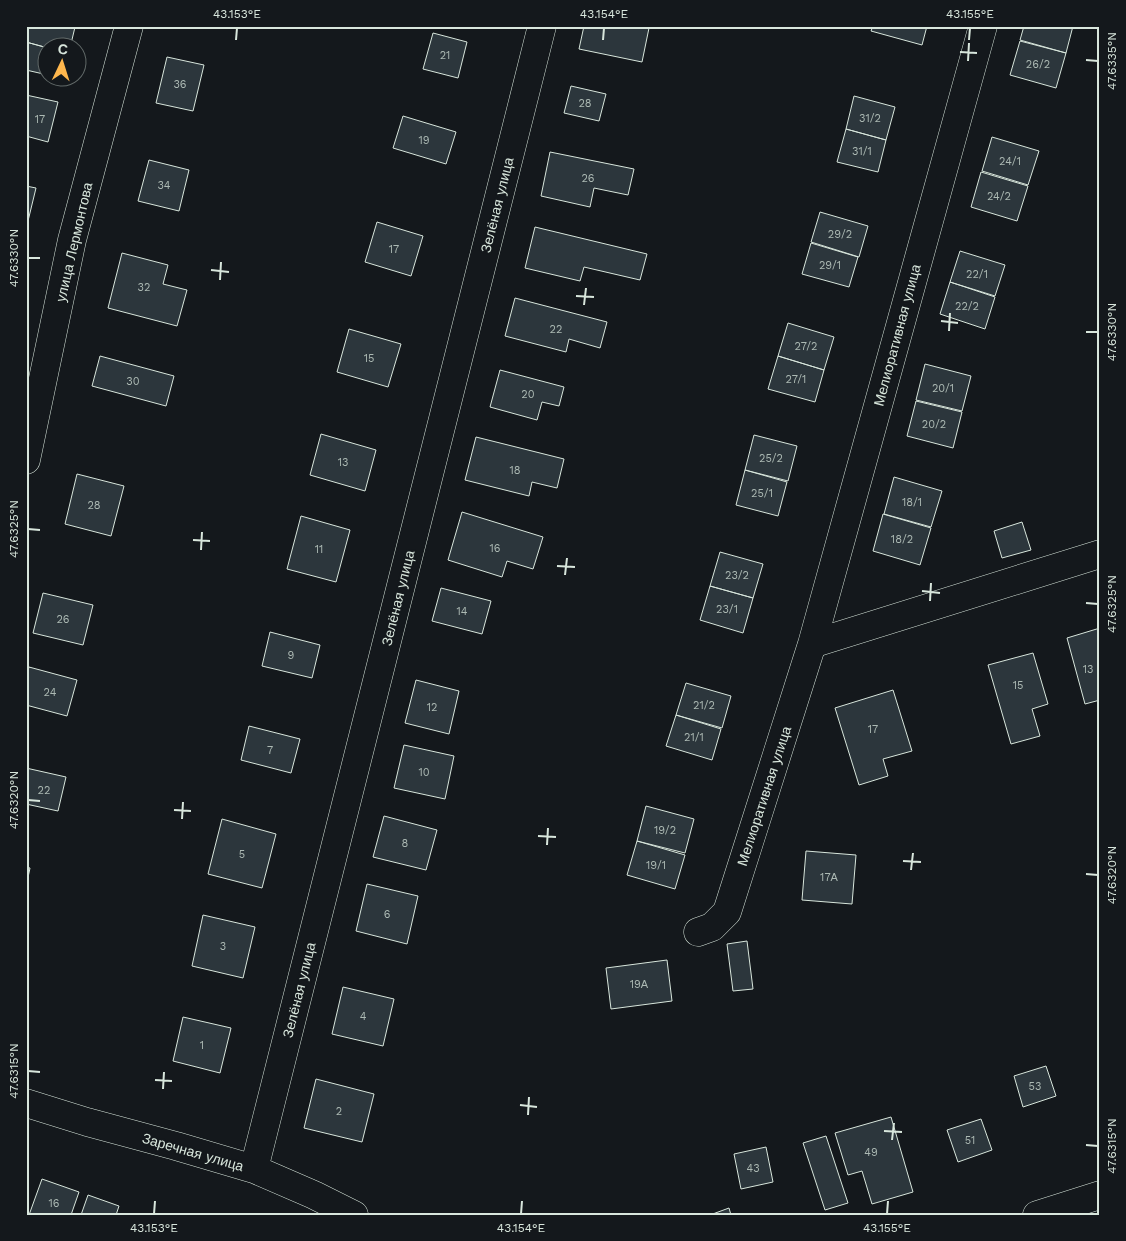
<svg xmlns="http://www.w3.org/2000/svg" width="1126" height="1241" font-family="'Work Sans',sans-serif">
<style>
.building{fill:#2c363c;stroke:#d8e6dc}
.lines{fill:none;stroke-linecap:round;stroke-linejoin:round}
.minor-casing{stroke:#d8e6dc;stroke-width:29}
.minor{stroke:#14181c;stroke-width:28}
.ticks{fill:none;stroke:#d8e6dc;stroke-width:2}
.labels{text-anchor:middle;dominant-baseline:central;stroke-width:4;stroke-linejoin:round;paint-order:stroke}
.number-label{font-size:11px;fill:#adbab4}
.street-label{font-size:14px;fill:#d8e6dc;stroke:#14181c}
.neatline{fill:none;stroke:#d8e6dc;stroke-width:2}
.ticks-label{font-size:12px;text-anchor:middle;fill:#d8e6dc}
</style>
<rect width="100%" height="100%" fill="#14181c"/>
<path class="building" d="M26,26h47l2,1 -5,21h-22l-22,-6z
M584,26h56l9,2 -7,34 -63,-13z
M873,26h54l-5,19 -51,-14z
M1024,26h49l-7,27 -46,-13z
M433,33l34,9 -9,36 -35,-9z
M1020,41l46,12 -10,35 -46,-13z
M26,42l22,6v27l-22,-5z
M167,57l37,8 -11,46 -37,-8z
M571,86l35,8 -7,27 -35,-8z
M26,95l32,7 -10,40 -22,-6z
M854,96l41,11 -9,33 -40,-11z
M403,116l53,16 -10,32 -53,-16z
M846,129l40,11 -8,32 -41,-10z
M992,137l47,14 -11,34 -46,-14z
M550,152l84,17 -6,26 -34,-7 -4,19 -49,-11z
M149,160l40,10 -10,41 -41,-10z
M981,172l47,14 -11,35 -46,-14z
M26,186l10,2 -8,33 -2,-1z
M820,212l48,14 -9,31 -48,-15z
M377,222l46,14 -12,40 -46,-14z
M535,227l112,27 -7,26 -56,-13 -4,14 -55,-13z
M811,243l47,14 -9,30 -47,-13z
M960,251l45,14 -10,31 -45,-14z
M122,253l46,12 -5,19 24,6 -10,36 -69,-18z
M950,282l45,15 -10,32 -45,-15z
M515,298l92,24 -7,26 -31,-9 -3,13 -61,-16z
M788,323l46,14 -10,33 -46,-14z
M349,329l52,15 -13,43 -51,-15z
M100,356l74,20 -8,30 -74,-20z
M778,356l46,14 -9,32 -47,-13z
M925,364l46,12 -9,35 -46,-11z
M500,370l64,17 -5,19 -17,-4 -5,18 -47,-13z
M916,401l46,11 -9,36 -46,-12z
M321,434l55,16 -11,41 -55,-16z
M754,435l43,11 -9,35 -43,-11z
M476,437l88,22 -7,29 -25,-6 -3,14 -64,-16z
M745,470l42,12 -9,34 -42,-11z
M77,474l47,12 -13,50 -46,-12z
M894,477l48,14 -11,36 -47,-13z
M462,512l81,25 -10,32 -26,-8 -5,16 -54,-17z
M883,514l48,14 -11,37 -47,-14z
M301,516l49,14 -14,52 -49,-13z
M1022,522l9,28 -29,8 -8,-27z
M720,552l43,12 -10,34 -43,-12z
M710,586l43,12 -10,35 -43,-13z
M441,588l50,13 -9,33 -50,-13z
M43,593l50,12 -10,40 -50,-12z
M1100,628v72l-15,4 -18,-66z
M270,632l50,13 -8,33 -50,-12z
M1033,653l15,51 -16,5 8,27 -29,8 -23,-79z
M29,667l48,13 -10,36 -41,-11v-28z
M416,680l43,11 -10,43 -44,-11z
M686,683l45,13 -9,32 -46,-13z
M893,690l19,61 -29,8 5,17 -29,9 -24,-77z
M676,715l45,14 -9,31 -46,-14z
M249,726l51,13 -9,34 -50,-13z
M404,745l50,11 -9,43 -51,-11z
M26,768l40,9 -8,34 -32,-7z
M646,806l48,13 -9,34 -48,-12z
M384,816l53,14 -11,40 -53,-13z
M222,819l54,15 -14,54 -54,-14z
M637,841l48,14 -10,34 -48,-14z
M806,851l50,4 -4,49 -50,-4z
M26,867l4,1 -4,19z
M367,884l51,12 -11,48 -51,-13z
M203,915l52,12 -12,51 -51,-12z
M747,941l6,48 -20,2 -6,-47z
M667,960l5,41 -61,8 -5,-41z
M343,987l51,12 -11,47 -51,-12z
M183,1017l48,11 -11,45 -47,-12z
M1046,1066l10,30 -33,11 -9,-31z
M316,1079l58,15 -12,48 -58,-14z
M891,1117l22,75 -41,12 -10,-33 -14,4 -13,-42z
M981,1119l11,31 -34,12 -11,-32z
M826,1136l22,67 -23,7 -22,-67z
M766,1147l7,35 -32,7 -7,-35z
M42,1179l37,13 -8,23h-42z
M88,1195l31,11 -3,9h-35z
M729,1208l2,7h-21z"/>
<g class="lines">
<defs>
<path id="minor" d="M983,26l-171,618 288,-90
M26,460l46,-220 57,-214
M698,932l14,-5 15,-15 85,-268
M26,1103l61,19 89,24 78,23 60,26 40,20
M254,1169l288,-1143
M1037,1215l63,-20"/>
</defs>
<use href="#minor" class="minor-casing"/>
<use href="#minor" class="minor"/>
</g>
<path class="ticks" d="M236,40l1,-12M603,40l1,-12M969,40l1,-12M960,52l17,1M1086,60l12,1M968,61l1,-18M28,258h12M211,270l18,2M220,280l1,-18M576,296l18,1M584,305l2,-17M941,321l17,2M949,331l1,-18M1086,332h12M28,529l12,1M193,540l17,1M201,550l1,-18M557,566l18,1M565,575l2,-17M922,591l18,2M930,601l1,-18M1086,603l12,1M28,800l12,1M174,810l17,1M182,819l1,-17M538,836l18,1M547,845l1,-17M903,861l18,1M911,870l2,-17M1086,874l12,1M28,1071l12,1M155,1080l17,1M163,1089l1,-17M520,1105l17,2M528,1115l1,-18M884,1131l18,1M892,1140l2,-17M1086,1145l12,1M154,1214l1,-13M521,1214l1,-13M887,1214l1,-13"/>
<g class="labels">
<g class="number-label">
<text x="445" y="55">21</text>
<text x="1038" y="64">26/2</text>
<text x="180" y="84">36</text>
<text x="585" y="103">28</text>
<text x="870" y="118">31/2</text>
<text x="40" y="119">17</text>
<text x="424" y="140">19</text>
<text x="862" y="151">31/1</text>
<text x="1010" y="161">24/1</text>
<text x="588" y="178">26</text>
<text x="164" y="185">34</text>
<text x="999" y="196">24/2</text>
<text x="840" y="234">29/2</text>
<text x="394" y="249">17</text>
<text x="830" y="265">29/1</text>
<text x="977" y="274">22/1</text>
<text x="144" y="287">32</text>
<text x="967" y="306">22/2</text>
<text x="556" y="329">22</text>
<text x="806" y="346">27/2</text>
<text x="369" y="358">15</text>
<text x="796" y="379">27/1</text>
<text x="133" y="381">30</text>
<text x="943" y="388">20/1</text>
<text x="528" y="394">20</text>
<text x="934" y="424">20/2</text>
<text x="771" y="458">25/2</text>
<text x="343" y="462">13</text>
<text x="515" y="470">18</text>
<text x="762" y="493">25/1</text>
<text x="912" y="502">18/1</text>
<text x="94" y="505">28</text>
<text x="902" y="539">18/2</text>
<text x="495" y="548">16</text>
<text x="319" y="549">11</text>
<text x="737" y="575">23/2</text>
<text x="727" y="609">23/1</text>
<text x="462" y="611">14</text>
<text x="63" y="619">26</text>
<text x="291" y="655">9</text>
<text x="1088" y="669">13</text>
<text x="1018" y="685">15</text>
<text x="50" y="692">24</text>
<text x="704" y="705">21/2</text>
<text x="432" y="707">12</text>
<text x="873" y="729">17</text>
<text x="694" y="737">21/1</text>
<text x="270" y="750">7</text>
<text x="424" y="772">10</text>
<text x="44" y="790">22</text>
<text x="665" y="830">19/2</text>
<text x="405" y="843">8</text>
<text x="242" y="854">5</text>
<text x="656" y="865">19/1</text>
<text x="829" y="877">17А</text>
<text x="387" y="914">6</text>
<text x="223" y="946">3</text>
<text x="639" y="984">19А</text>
<text x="363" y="1016">4</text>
<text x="202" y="1045">1</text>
<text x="1035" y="1086">53</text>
<text x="339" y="1111">2</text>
<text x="970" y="1140">51</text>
<text x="871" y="1152">49</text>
<text x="753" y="1168">43</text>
<text x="54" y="1203">16</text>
</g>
<g class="street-label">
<text transform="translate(497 205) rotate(-76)">Зелёная улица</text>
<text transform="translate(74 242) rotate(-77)">улица Лермонтова</text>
<text transform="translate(897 335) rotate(-75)">Мелиоративная улица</text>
<text transform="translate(398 598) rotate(-76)">Зелёная улица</text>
<text transform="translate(764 796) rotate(-72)">Мелиоративная улица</text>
<text transform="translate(299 990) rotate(-76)">Зелёная улица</text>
<text transform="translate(193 1152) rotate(16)">Заречная улица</text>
</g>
</g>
<rect width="1126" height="1241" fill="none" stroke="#14181c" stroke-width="55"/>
<g transform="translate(62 62) rotate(4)"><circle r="24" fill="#14181c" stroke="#626a69"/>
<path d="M0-4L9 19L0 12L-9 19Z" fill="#ffb74d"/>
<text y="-8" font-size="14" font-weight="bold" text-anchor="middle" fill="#d8e6dc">С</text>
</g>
<rect x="28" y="28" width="1070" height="1186" class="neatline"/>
<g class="ticks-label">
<text x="237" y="18">43.153°E</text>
<text x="604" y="18">43.154°E</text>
<text x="970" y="18">43.155°E</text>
<text transform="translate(1112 61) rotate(-90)" y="4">47.6335°N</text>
<text transform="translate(14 258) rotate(-90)" y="4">47.6330°N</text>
<text transform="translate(1112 332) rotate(-90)" y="4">47.6330°N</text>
<text transform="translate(14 529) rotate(-90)" y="4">47.6325°N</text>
<text transform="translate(1112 604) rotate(-90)" y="4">47.6325°N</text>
<text transform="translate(14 800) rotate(-90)" y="4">47.6320°N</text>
<text transform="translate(1112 875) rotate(-90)" y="4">47.6320°N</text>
<text transform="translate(14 1071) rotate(-90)" y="4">47.6315°N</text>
<text transform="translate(1112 1146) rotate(-90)" y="4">47.6315°N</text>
<text x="154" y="1232">43.153°E</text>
<text x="521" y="1232">43.154°E</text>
<text x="887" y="1232">43.155°E</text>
</g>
</svg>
